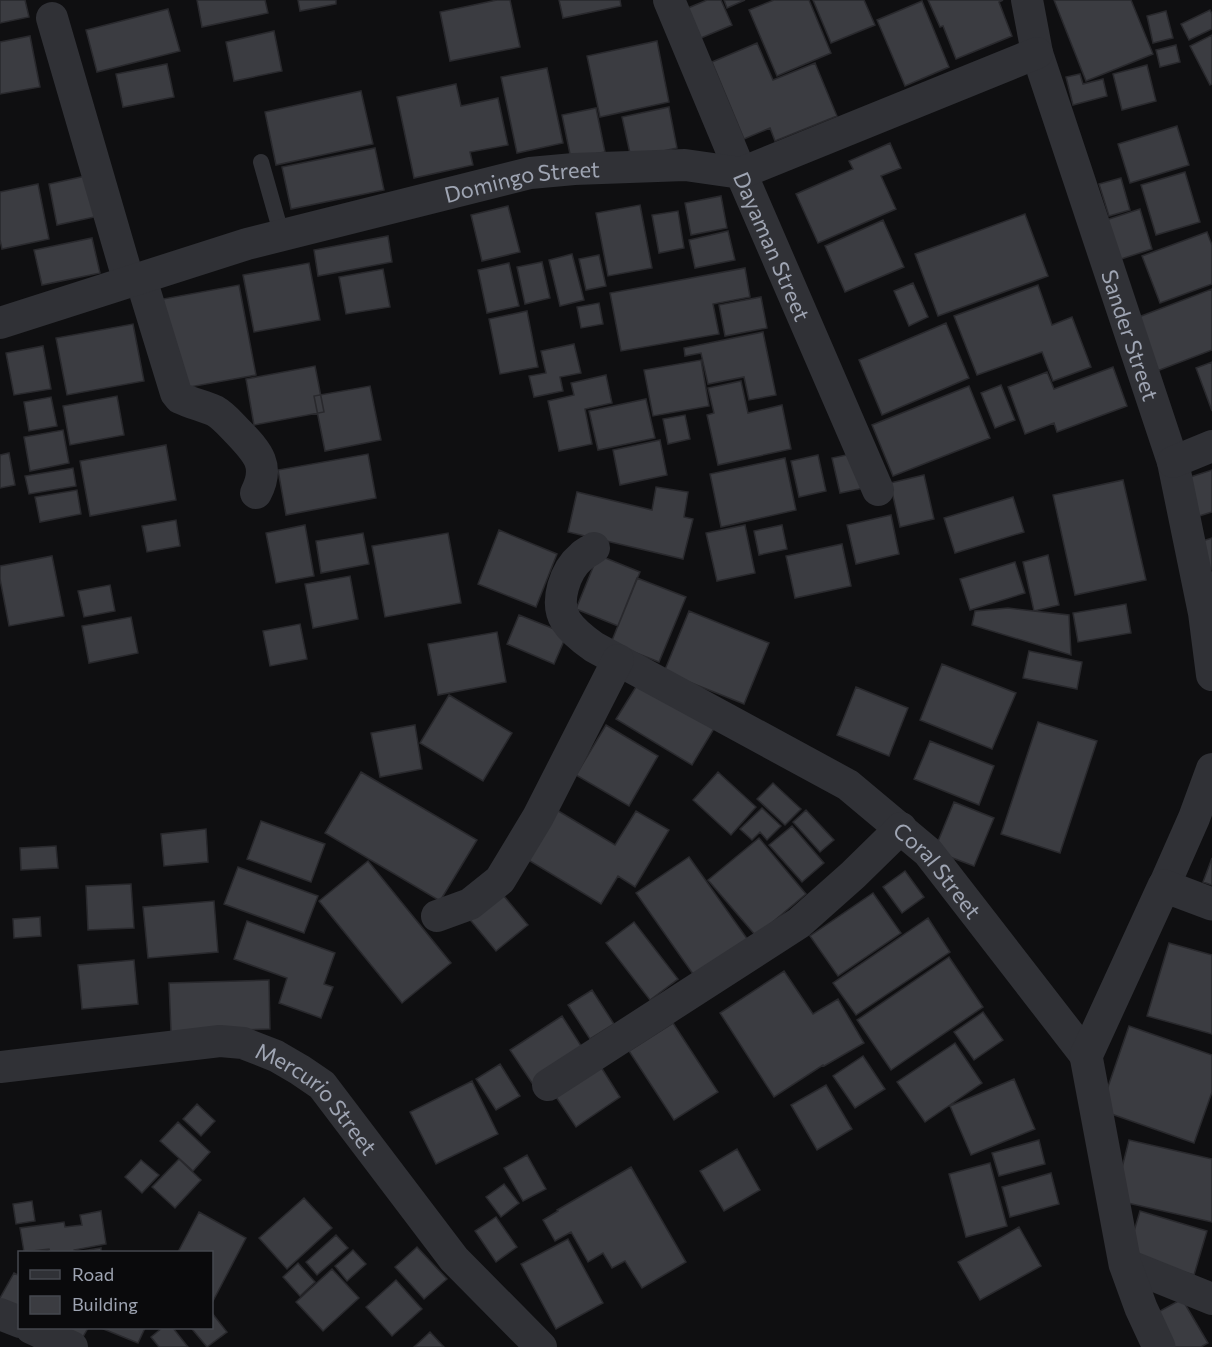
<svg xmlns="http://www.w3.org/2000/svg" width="1212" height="1347" font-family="Commissioner,sans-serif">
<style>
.building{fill:#3b3c41;stroke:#29292d;stroke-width:1.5}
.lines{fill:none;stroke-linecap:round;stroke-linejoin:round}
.service{stroke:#303136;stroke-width:16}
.minor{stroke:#303136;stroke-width:32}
.tertiary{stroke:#303136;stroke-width:33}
.labels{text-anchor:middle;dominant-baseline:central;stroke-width:4.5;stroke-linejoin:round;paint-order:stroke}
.street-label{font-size:22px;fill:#9fa5b3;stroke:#0a0a0c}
</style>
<rect width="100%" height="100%" fill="#0f0f11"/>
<path class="building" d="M0,0h25l4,17 -29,6z
M197,0h68l3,13 -66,14z
M298,0h38v4l-36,7z
M497,0h13l10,47 -70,14 -10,-49z
M559,0h61l1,6 -58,12z
M707,0h14l11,25 -31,13 -13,-30z
M724,0h21l-18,8z
M774,0h35l22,53 -54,23 -28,-66z
M813,0h51l11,25 -44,18z
M928,0h75l-4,2 13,34 -56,23 -13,-33 -3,1z
M1054,0h77l22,54 -67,27z
M922,1l27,66 -44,19 -28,-66z
M168,9l12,42 -83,21 -11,-42z
M1210,10l2,4v15l-23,11 -8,-16z
M1166,11l7,27 -20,5 -6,-27z
M274,31l8,40 -48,10 -8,-39z
M1212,35v49l-2,1 -20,-39z
M30,36l10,51 -40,7v-52z
M657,41l12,61 -69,15 -13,-61z
M757,43l16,37 42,-17 22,53 -62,25 -5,-13 -26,11 -32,-77z
M1176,45l4,17 -20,5 -4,-17z
M167,64l7,33 -51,10 -7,-33z
M1147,65l9,36 -34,9 -9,-36z
M547,68l16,75 -46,10 -16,-76z
M1080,74l3,10 20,-5 4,17 -34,9 -7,-28z
M456,84l5,22 37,-8 10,47 -38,7 3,13 -59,13 -17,-81z
M361,91l12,53 -97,21 -11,-53z
M669,107l8,41 -46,10 -9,-41z
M596,108l9,44 -34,7 -9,-44z
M1177,126l12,39 -59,18 -12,-39z
M890,143l11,25 -20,8 15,33 -78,34 -22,-49 57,-25 -4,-8z
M375,148l9,42 -93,19 -9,-42z
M1185,172l15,50 -44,13 -15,-50z
M90,175l9,41 -42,9 -8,-41z
M1121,178l9,32 -21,6 -10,-32z
M38,184l11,55 -47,10 -2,-9v-48z
M721,196l6,32 -36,7 -6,-32z
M640,205l12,63 -44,8 -12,-63z
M508,206l12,46 -38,9 -11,-46z
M1140,209l12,40 -34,11 -12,-40z
M678,211l6,37 -25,5 -7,-38z
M1025,214l23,62 -110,40 -23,-62z
M883,220l21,47 -59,25 -20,-46z
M728,231l7,29 -40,8 -6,-28z
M1207,232l5,13v39l-52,19 -18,-47z
M388,236l4,26 -74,14 -4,-26z
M92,238l8,35 -58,12 -8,-35z
M572,254l12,46 -24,6 -11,-46z
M599,255l7,31 -20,4 -7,-31z
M542,262l8,36 -25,6 -8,-37z
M309,263l11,57 -66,12 -11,-57z
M509,263l10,43 -32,7 -9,-43z
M745,268l5,29 -37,7 6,30 -98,17 -11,-58z
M383,269l7,38 -44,7 -7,-37z
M913,283l15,34 -19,9 -15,-35z
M239,285l17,90 -77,14 -16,-90z
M1038,285l14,40 20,-8 19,50 -38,14 -11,-29 -65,23 -23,-59z
M1212,289v61l-55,21 -21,-53z
M761,297l6,31 -42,8 -6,-31z
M599,303l4,21 -22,4 -4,-21z
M527,311l11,56 -38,7 -11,-55z
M946,323l23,55 -87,37 -23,-55z
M133,324l11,57 -77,14 -11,-57z
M763,332l13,63 -27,5 -5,-23 -36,7 -7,-31 -16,3 -1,-8z
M574,344l7,29 -21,4 3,14 -29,6 -5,-21 17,-3 -5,-22z
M43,346l8,43 -37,6 -8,-42z
M701,360l8,46 -56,10 -9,-46z
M1212,362v49l-16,-43z
M315,366l9,46 -70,13 -8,-46z
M1113,367l14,39 -70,26 -3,-9 -29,11 -17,-47 39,-15 7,17z
M606,375l6,28 -27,6 7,35 -33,7 -11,-50 26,-6 -3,-12z
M741,381l7,32 34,-8 9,44 -73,16 -11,-50 7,-2 -6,-25z
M1001,385l14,35 -20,8 -14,-35z
M370,386l11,54 -56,11 -11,-55z
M969,386l21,52 -97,38 -21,-51z
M117,396l7,39 -54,10 -7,-39z
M51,397l6,29 -28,5 -5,-29z
M646,399l9,39 -57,12 -9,-39z
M685,415l5,24 -22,5 -5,-25z
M63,430l6,33 -39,8 -6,-34z
M660,440l7,35 -47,10 -7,-35z
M166,445l10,55 -86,16 -10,-55z
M861,452l8,35 -29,6 -8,-35z
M9,453l6,32 -15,3v-33z
M368,454l8,44 -90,17 -8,-45z
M818,455l8,36 -27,6 -8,-36z
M785,458l11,52 -75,17 -11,-53z
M73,468l3,18 -47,8 -4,-18z
M1212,470v42l-16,5 -12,-38z
M924,475l10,44 -34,8 -10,-44z
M1123,480l23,100 -71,15 -22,-100z
M656,487l32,5 -4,25 9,2 -10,40 -115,-27 9,-40 75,18z
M77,490l4,24 -41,8 -5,-25z
M1013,497l11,35 -69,21 -11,-35z
M891,515l8,39 -43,10 -9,-39z
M176,520l4,26 -33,6 -5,-26z
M305,525l9,51 -38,7 -10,-50z
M745,525l10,48 -38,8 -11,-48z
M782,525l5,24 -28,6 -5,-24z
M499,530l58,24 -21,53 -58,-23z
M363,533l6,31 -48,9 -5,-32z
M448,533l13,70 -76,14 -13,-71z
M1212,538v31l-4,1 -9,-28z
M842,544l9,42 -56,12 -9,-42z
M598,555l42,17 -22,54 -42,-17z
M1048,555l11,50 -25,6 -11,-49z
M52,556l12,60 -55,10 -9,-47v-13z
M1015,562l10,31 -55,17 -10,-31z
M350,576l8,43 -45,9 -8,-44z
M637,578l49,19 -27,65 -48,-19z
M110,585l5,26 -31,6 -6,-26z
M1126,604l5,29 -53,9 -5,-29z
M1008,608l61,7 2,40 -99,-30 3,-14z
M689,611l80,32 -25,61 -80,-32z
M519,615l48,19 -13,30 -47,-20z
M131,617l7,36 -49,10 -7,-37z
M300,624l7,35 -37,7 -7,-35z
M497,632l9,50 -68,13 -10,-51z
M1029,651l53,11 -5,27 -54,-11z
M942,664l74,29 -24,56 -72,-29z
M639,682l76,45 -23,38 -76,-46z
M856,687l52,21 -19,48 -52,-21z
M449,695l63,38 -29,48 -63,-38z
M1038,722l59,19 -37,112 -59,-19z
M415,725l7,44 -42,8 -9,-44z
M606,725l52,31 -29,50 -53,-31z
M930,741l64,25 -15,39 -65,-26z
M361,772l116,68 -37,61 -115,-68z
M718,772l38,35 -25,28 -38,-35z
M773,783l28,26 -16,16 -28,-26z
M954,802l40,16 -20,48 -40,-15z
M762,808l19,18 -14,14 -7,-8 -8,8 -12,-11z
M555,809l60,36 21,-34 33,19 -34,57 -17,-11 -17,28 -76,-46z
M806,810l28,30 -14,12 -27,-30z
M261,821l64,23 -14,38 -64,-23z
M792,826l32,37 -22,19 -33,-37z
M206,829l2,33 -44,4 -3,-32z
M759,838l47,56 -50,42 -48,-56z
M56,846l2,22 -37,2 -1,-22z
M689,857l64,90 -53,37 -64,-91z
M1212,858v27l-9,-3z
M368,861l83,102 -49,40 -83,-102z
M238,867l80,29 -14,37 -80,-29z
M905,871l19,26 -22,16 -19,-26z
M131,884l3,44 -46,2 -2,-44z
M499,890l29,35 -32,26 -29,-35z
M873,893l28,40 -63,43 -28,-40z
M214,901l4,51 -70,6 -5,-51z
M40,917l1,19 -27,2 -1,-19z
M928,918l22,34 -94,63 -23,-32z
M247,921l88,32 -11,31 9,3 -12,31 -42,-15 8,-25 -53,-19z
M634,922l44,57 -28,21 -44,-57z
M1169,943l43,12v79l-65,-18z
M949,957l34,50 -92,63 -34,-50z
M134,960l4,44 -56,5 -4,-44z
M784,971l29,43 25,-15 26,44 -40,23 -1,-1 -49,32 -54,-84z
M269,980l1,49 -99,3 -2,-49z
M592,990l22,34 -24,15 -22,-34z
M983,1012l20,28 -29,20 -20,-28z
M562,1016l23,36 -51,34 -24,-36z
M673,1023l45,69 -44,28 -45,-69z
M1129,1026l83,29v37l-18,51 -94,-33z
M955,1043l27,40 -57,39 -28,-40z
M863,1056l22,33 -30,19 -22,-32z
M500,1064l20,32 -24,14 -20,-31z
M601,1067l19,30 -44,30 -20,-30z
M1014,1079l21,50 -64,26 -21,-49z
M472,1081l26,53 -62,30 -26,-52z
M826,1085l26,44 -35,21 -26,-45z
M197,1104l18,17 -14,15 -18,-17z
M178,1122l32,30 -17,19 -33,-30z
M1039,1140l6,24 -46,12 -7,-23z
M1129,1140l83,19v63l-98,-22z
M737,1149l23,41 -36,21 -24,-40z
M527,1155l19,34 -23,12 -19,-33z
M179,1159l22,21 -26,28 -23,-21z
M141,1160l18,15 -17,18 -17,-16z
M990,1163l17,63 -41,11 -17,-63z
M631,1167l55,95 -44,26 -17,-27 -13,7 -9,-15 -15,9 -17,-30 -16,9 -12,-21 15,-9 -1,-1z
M1051,1173l8,31 -49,13 -8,-30z
M504,1184l15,19 -18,14 -15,-20z
M304,1198l28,30 -45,41 -28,-31z
M32,1201l3,20 -19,3 -3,-20z
M101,1211l5,33 -32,6v2h-24l-1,-3 -25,3 -4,-24 44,-6 1,5 17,-2 -2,-10z
M1140,1211l67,20 -13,44 -67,-20z
M199,1212l47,26 -34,65v-51h-34z
M496,1217l21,30 -21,15 -21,-31z
M1019,1227l22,39 -61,34 -22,-38z
M336,1235l12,13 -31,27 -11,-13z
M568,1239l35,64 -47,26 -35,-65z
M417,1247l30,32 -23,20 -29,-32z
M101,1248v4h-25z
M353,1250l13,14 -19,17 -12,-15z
M298,1263l17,19 -15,14 -17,-19z
M332,1269l27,29 -36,33 -27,-29z
M14,1273l6,3v39l-20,-10v-7z
M396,1280l26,29 -30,27 -26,-29z
M1182,1299l26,44 -7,4h-35l-17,-30z
M212,1313l15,19 -20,15 -15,-18 2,-1h18z
M54,1328h34l-8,14z
M101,1328h44l-7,15z
M162,1328h11l15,19h-29l-8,-10z
M430,1332l14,15h-30z"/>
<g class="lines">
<path class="service" d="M261,162l21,74"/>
<g class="minor">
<path id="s1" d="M669,0l72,173 137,317"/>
<path id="s2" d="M1027,0l10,53 136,409 31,151 8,62"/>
<path d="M52,18l77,264"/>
<path d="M141,279l35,114 4,5c11,5 23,8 35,13 9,5 16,14 24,22 19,20 31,33 17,60"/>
<path id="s3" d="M0,323l247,-79 283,-71 44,-4 111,-4 56,8 296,-120"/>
<path d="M1173,462l39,-16"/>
<path id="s4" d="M594,548c-4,3 -9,5 -12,8 -17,14 -28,46 -16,65 7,11 18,19 28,26l254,138 80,67 158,204"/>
<path d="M1164,886l30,-68 18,-49"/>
<path d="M437,916l33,-12 30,-24 38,-63 80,-157"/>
<path id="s5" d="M0,1067l220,-26 23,2 33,13 24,14 22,15 132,174 87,88"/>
<path d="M548,1085l251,-162 54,-48 48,-47"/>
<path d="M1125,1264l87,35"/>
<path d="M0,1314l20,8"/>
<path d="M31,1328l41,19"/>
</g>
<path class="tertiary" d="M1159,1347l-18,-39 -16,-44 -39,-208 78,-170 48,18"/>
</g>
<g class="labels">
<g class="street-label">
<text stroke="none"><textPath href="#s3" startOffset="542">Domingo Street</textPath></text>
<text stroke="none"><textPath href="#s1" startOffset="267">Dayaman Street</textPath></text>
<text stroke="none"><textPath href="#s2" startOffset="351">Sander Street</textPath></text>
<text stroke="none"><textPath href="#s4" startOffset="538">Coral Street</textPath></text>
<text stroke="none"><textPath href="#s5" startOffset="339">Mercurio Street</textPath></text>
</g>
</g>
<rect x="18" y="1251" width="195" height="78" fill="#0a0a0c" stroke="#46484f" stroke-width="1.5"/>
<rect x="30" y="1270" width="30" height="9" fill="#303136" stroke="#46484f" stroke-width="1.5"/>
<text x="72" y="1281" font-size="18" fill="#9fa5b3">Road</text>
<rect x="30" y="1296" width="30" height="18" fill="#3b3c41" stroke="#46484f" stroke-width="1.5"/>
<text x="72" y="1311" font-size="18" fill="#9fa5b3">Building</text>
</svg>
